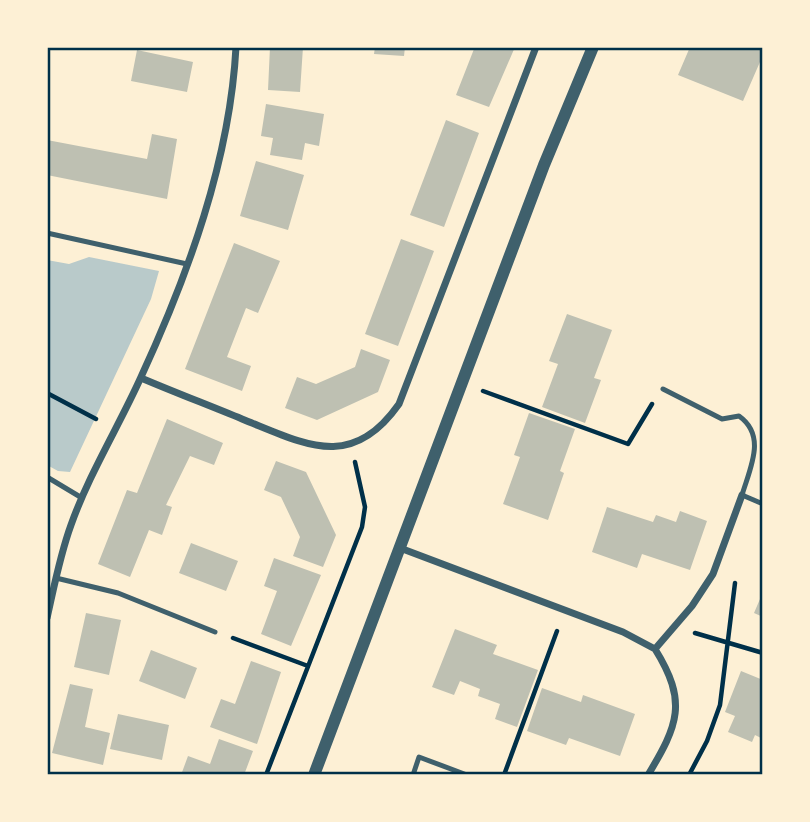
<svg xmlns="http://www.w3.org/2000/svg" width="810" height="822" font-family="'Work Sans',sans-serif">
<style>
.green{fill:#b9caca}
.building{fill:#bec0b2}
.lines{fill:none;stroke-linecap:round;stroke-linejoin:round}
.path{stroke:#003049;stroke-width:4.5}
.service{stroke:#3f606c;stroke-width:5}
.minor{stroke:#3f606c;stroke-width:7}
.tertiary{stroke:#3f606c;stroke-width:12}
.neatline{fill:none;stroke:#003049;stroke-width:2.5}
</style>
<rect width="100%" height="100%" fill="#fdf0d5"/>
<path class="green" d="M89,257l70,14 -8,28 -81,173 -12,-1 -11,-6v-205l22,4z"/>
<path class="building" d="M270,47h33l-3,45 -32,-2z
M375,47h30l-1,9 -30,-2z
M469,47h46l-26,60 -33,-12 18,-46z
M690,47h73v8l-20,46 -65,-26z
M137,50l56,12 -6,30 -56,-11z
M266,104l58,10 -5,32 -14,-3 -3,17 -32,-5 3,-17 -12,-2z
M446,120l33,13 -35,94 -34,-12z
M152,134l25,5 -10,60 -120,-24v-35l100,19z
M256,161l48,14 -16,55 -48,-14z
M401,239l33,12 -36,95 -33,-12z
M234,243l46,18 -22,52 -12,-5 -19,49 24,9 -9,25 -57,-22z
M567,314l45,16 -18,48 7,2 -16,43 -43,-16 16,-43 -9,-3z
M361,349l29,11 -12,32 -61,28 -32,-12 12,-31 19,7 39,-17z
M529,413l46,16 -15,42 4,2 -16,47 -45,-16 17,-47 -6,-2z
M167,419l56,24 -9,22 -24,-9 -24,49 6,2 -10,28 -13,-5 -19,47 -32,-13 29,-74 10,3z
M276,461l30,11 30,63 -13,32 -30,-11 7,-19 -19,-40 -17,-7z
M607,507l46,15 3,-7 20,7 4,-11 27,10 -17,49 -48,-16 -5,14 -45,-16z
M191,543l47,18 -12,30 -47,-18z
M274,558l47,17 -30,71 -30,-12 16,-43 -13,-5z
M763,592v25l-9,-4z
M86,613l35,7 -12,55 -35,-8z
M455,629l42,16 -4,9 45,16 -21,57 -22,-8 5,-15 -22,-8 2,-7 -20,-8 -6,14 -22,-8z
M151,650l46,18 -12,31 -46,-18z
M251,661l30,11 -24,72 -47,-17 11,-28 14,5z
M741,671l22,9v59l-8,-4 -3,7 -24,-10 7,-16 -10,-4z
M70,684l23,5 -8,38 25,6 -7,32 -51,-12z
M542,688l39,14 2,-7 52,19 -15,42 -51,-18 -3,7 -39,-14z
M118,714l51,11 -7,35 -52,-11z
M219,739l34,12 -9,24h-63l7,-19 22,8z"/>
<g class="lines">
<path class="path" d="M483,391l145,53 24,-40
M47,393l49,26
M695,633l68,20
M233,638l75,28
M266,775l96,-248 3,-20 -10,-45
M504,775l53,-144
M689,775l18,-34 13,-36 15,-122"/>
<path class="service" d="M47,233l140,31
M663,389l59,30 17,-3c28,20 11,52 3,79l21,9
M47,477l35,21
M56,578l62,15 97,39
M413,775l6,-18 48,18"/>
<path class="minor" d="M141,378c33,14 67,27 101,41 63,25 109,53 157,-15l137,-357
M400,548l223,84 32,17
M47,618c7,-31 13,-63 24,-93 18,-51 48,-99 70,-148 47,-102 89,-217 95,-330
M648,775c30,-50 40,-73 7,-126l37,-43 21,-32 29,-79"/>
<path class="tertiary" d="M314,775l230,-610 49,-118"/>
</g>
<rect width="810" height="822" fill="none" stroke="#fdf0d5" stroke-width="98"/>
<rect x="49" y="49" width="712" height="724" class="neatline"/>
</svg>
